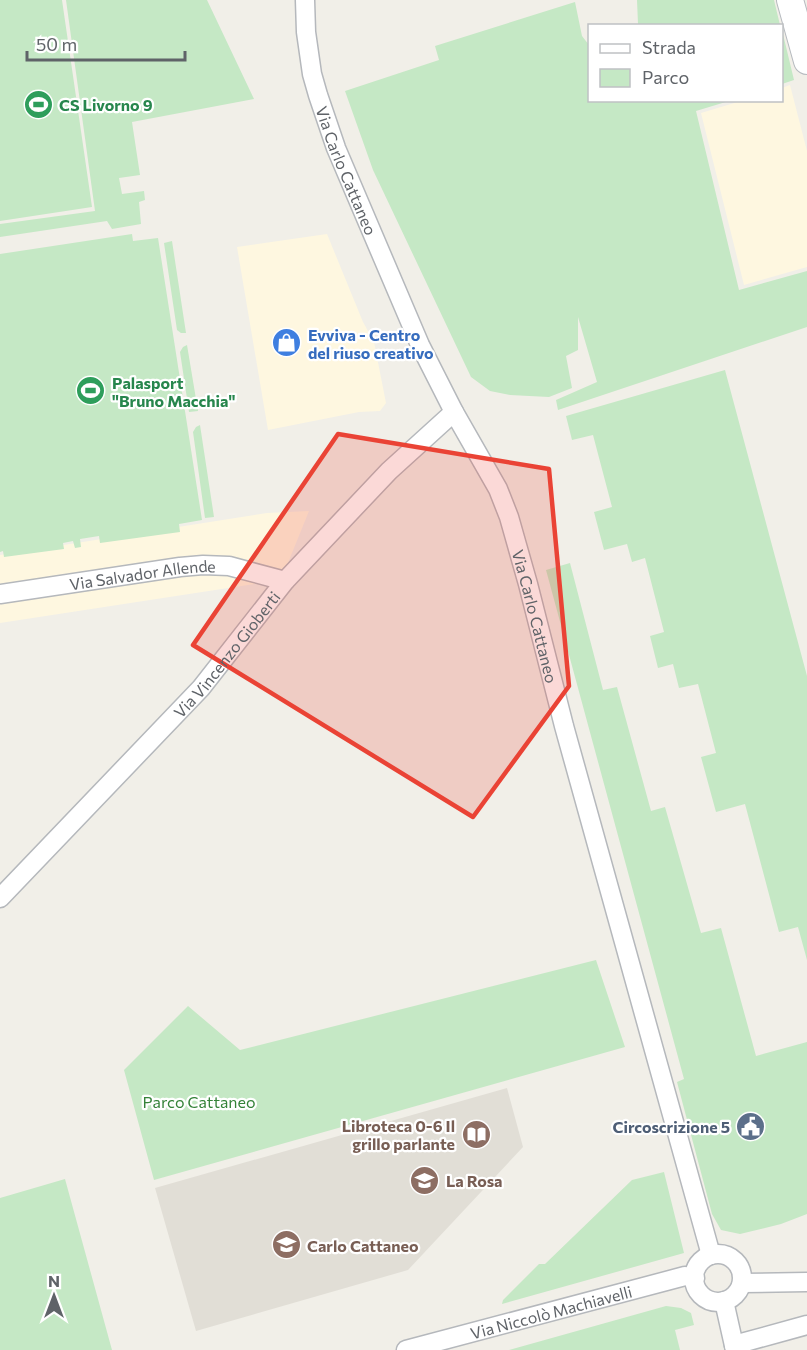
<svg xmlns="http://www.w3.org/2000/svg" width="807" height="1350" font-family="Commissioner,sans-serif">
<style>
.commercial{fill:#fef7e0}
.education{fill:#e1ded6}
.green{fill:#c5e8c5}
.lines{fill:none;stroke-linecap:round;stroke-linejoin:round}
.street-casing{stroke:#b5b8bc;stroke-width:21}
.secondary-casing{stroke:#b6babf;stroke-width:28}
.street{stroke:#fff;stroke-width:18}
.secondary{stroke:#fff;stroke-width:26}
.marked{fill:#ea4335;fill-opacity:0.2;stroke:#ea4335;stroke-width:4.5;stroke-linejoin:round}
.labels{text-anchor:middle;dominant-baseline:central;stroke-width:4.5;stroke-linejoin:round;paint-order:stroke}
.leisure-label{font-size:16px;font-weight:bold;fill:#27864d;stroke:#fff;text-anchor:start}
.street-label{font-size:16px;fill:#5f6368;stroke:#fff}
.shop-label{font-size:16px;font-weight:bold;fill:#366cbe;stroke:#fff;text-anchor:start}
.park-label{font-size:16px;fill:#348238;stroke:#fff}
.education-label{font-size:16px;font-weight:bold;fill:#785e54;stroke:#fff;text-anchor:start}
.service-label{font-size:16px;font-weight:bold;fill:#4e5e75;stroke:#fff;text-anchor:end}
</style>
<rect width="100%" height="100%" fill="#f1efe8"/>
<path class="commercial" d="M790,85l17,66v116l-63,18 -43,-172 40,-12 41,-1v-12z
M327,234l36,88 11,20 12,61 -6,8 -21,1 -91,18 -31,-183z
M309,511l-28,69 -281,43v-68l267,-42z"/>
<path class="education" d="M507,1088l16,59 -115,123 -212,61 -41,-143z"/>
<path class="green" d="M0,0h62l30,207 -92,14z
M66,0h141l47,99 -122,23 8,53 -21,3 3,16 22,-3 1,9 -6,2 2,22 -29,5 -5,-8 -107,16v-13l95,-13z
M637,0h137l6,25h-144l2,-1z
M575,2l7,34 7,9 1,55 139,1 -33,10 43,179 68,-19v56l-249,83 -2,-10 41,-18 -19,-65v33l-12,6 6,32 -23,9 -39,-2 -20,-4 -19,-14 -98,-207 -28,-79 94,-31 -4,-14z
M782,30l12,50 -12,4z
M132,234l1,7 25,-3 44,282 -23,4 1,8 -80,11 -1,-7 -19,3 1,8 -6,1 -2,-7 -10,2 1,6 -60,8 -1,-6 -3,1v-298z
M172,241l14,92h-5l-4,-3 -13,-87z
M187,345l11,66 -9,1 -9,-60 3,-5z
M725,370l82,306v284l-9,-33 -19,5 -34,-128 -29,8 -15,-55 15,-4 -18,-69 -19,4 -6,-24 -15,4 -8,-32 14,-4 -19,-74 -13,4 -5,-18 -23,6 -10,-38 18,-5 -19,-72 -21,5 -6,-24z
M200,425l14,92 -9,1 -12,-86 3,-5z
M570,563l33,127 14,-3 34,124 14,-4 36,126 20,-5 35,128 51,-14v172l-26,10 -41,10 -19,-4 -9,-16 -35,-132 7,-3 -138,-509z
M596,960l29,87 -471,133 -30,-110 64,-64 52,44z
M664,1172l20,81 -182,51 1,-4 36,-36h6l87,-84z
M65,1179l47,171h-112v-152z
M666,1306l15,2 10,5 3,12 -19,5 5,20h-171z"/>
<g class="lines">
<defs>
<g id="street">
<path id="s1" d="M305,0l1,32 6,42 6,21 18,53 84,197 34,67 44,77 11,28 19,67 36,142 147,529"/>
<path id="s2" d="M0,594l180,-27 23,-2 26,1 56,15"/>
<path id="s3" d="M0,898l201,-210 84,-107 104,-110 65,-59"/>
<circle cx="718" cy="1278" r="24"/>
<path d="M742,1283l65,-1"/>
<path d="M724,1301l11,49"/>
<path d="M734,1345l73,-20"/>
<path id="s4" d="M406,1350l279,-74 10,2"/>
</g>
<path id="secondary" d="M790,0l17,61"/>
</defs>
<use href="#street" class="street-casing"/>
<use href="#secondary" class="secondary-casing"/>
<use href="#street" class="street"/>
<use href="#secondary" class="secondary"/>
</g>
<path class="marked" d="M338,434l211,35 20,217 -96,131 -280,-172z"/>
<defs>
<symbol id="stadium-disc" viewBox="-11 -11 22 22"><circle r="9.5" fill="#2e9e5b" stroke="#fff"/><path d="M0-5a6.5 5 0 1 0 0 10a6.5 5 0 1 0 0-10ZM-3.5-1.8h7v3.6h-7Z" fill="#fff"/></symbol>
<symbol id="shop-disc" viewBox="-11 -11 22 22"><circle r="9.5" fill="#3f7fe0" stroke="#fff"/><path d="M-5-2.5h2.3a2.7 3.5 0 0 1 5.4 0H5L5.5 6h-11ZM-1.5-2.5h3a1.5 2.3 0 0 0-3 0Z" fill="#fff"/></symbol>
<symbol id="civic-disc" viewBox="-11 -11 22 22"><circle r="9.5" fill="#5c6f8a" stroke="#fff"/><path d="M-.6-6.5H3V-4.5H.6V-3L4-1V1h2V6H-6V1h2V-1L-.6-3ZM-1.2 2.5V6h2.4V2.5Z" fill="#fff"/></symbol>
<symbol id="library-disc" viewBox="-11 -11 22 22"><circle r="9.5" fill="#8d6e63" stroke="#fff"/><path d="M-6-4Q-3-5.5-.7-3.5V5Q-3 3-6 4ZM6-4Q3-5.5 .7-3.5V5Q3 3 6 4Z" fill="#fff"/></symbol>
<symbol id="school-disc" viewBox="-11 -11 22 22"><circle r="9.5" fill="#8d6e63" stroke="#fff"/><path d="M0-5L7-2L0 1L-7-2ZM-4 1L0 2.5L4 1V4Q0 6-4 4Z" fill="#fff"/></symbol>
</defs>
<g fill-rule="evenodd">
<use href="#stadium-disc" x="22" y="88" width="33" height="33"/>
<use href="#shop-disc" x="270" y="326" width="33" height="33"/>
<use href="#stadium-disc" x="74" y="374" width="33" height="33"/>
<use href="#civic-disc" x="734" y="1110" width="33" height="33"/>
<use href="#library-disc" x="460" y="1118" width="33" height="33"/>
<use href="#school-disc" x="408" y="1164" width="33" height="33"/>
<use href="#school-disc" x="270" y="1228" width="33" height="33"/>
</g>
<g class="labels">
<g class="leisure-label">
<text x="59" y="104">CS Livorno 9</text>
<text x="112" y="382">Palasport<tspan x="112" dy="18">"Bruno Macchia"</tspan></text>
</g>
<g class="street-label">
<text stroke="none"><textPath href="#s1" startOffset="177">Via Carlo Cattaneo</textPath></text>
<text stroke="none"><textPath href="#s2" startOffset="144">Via Salvador Allende</textPath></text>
<text stroke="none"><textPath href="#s1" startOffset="663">Via Carlo Cattaneo</textPath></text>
<text stroke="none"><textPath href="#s3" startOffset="333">Via Vincenzo Gioberti</textPath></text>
<text stroke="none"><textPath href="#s4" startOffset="150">Via Niccolò Machiavelli</textPath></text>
</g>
<g class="shop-label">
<text x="308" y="334">Evviva - Centro<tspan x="308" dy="18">del riuso creativo</tspan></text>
</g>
<g class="park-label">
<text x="199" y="1101">Parco Cattaneo</text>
</g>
<g class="education-label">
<text x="455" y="1125" text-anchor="end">Libroteca 0-6 Il<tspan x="455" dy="18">grillo parlante</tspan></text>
<text x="446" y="1180">La Rosa</text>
<text x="307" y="1245">Carlo Cattaneo</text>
</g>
<g class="service-label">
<text x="730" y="1126">Circoscrizione 5</text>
</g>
</g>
<rect x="588" y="24" width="195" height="78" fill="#ffffff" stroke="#bfc1c3" stroke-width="1.5"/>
<rect x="600" y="44" width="30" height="9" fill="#ffffff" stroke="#bfc1c3" stroke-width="1.5"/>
<text x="642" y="54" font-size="18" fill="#5f6368">Strada</text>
<rect x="600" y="69" width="30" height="18" fill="#c5e8c5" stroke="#bfc1c3" stroke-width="1.5"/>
<text x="642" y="84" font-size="18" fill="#5f6368">Parco</text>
<g transform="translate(54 1296)" stroke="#ffffff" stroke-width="4.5" paint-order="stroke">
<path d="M0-4.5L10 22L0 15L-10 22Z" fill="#5f6368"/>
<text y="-9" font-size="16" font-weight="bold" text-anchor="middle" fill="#5f6368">N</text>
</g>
<path d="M27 51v9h158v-9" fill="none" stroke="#5f6368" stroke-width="3"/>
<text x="36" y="51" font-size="18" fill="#5f6368" stroke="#ffffff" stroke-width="4.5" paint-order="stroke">50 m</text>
</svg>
